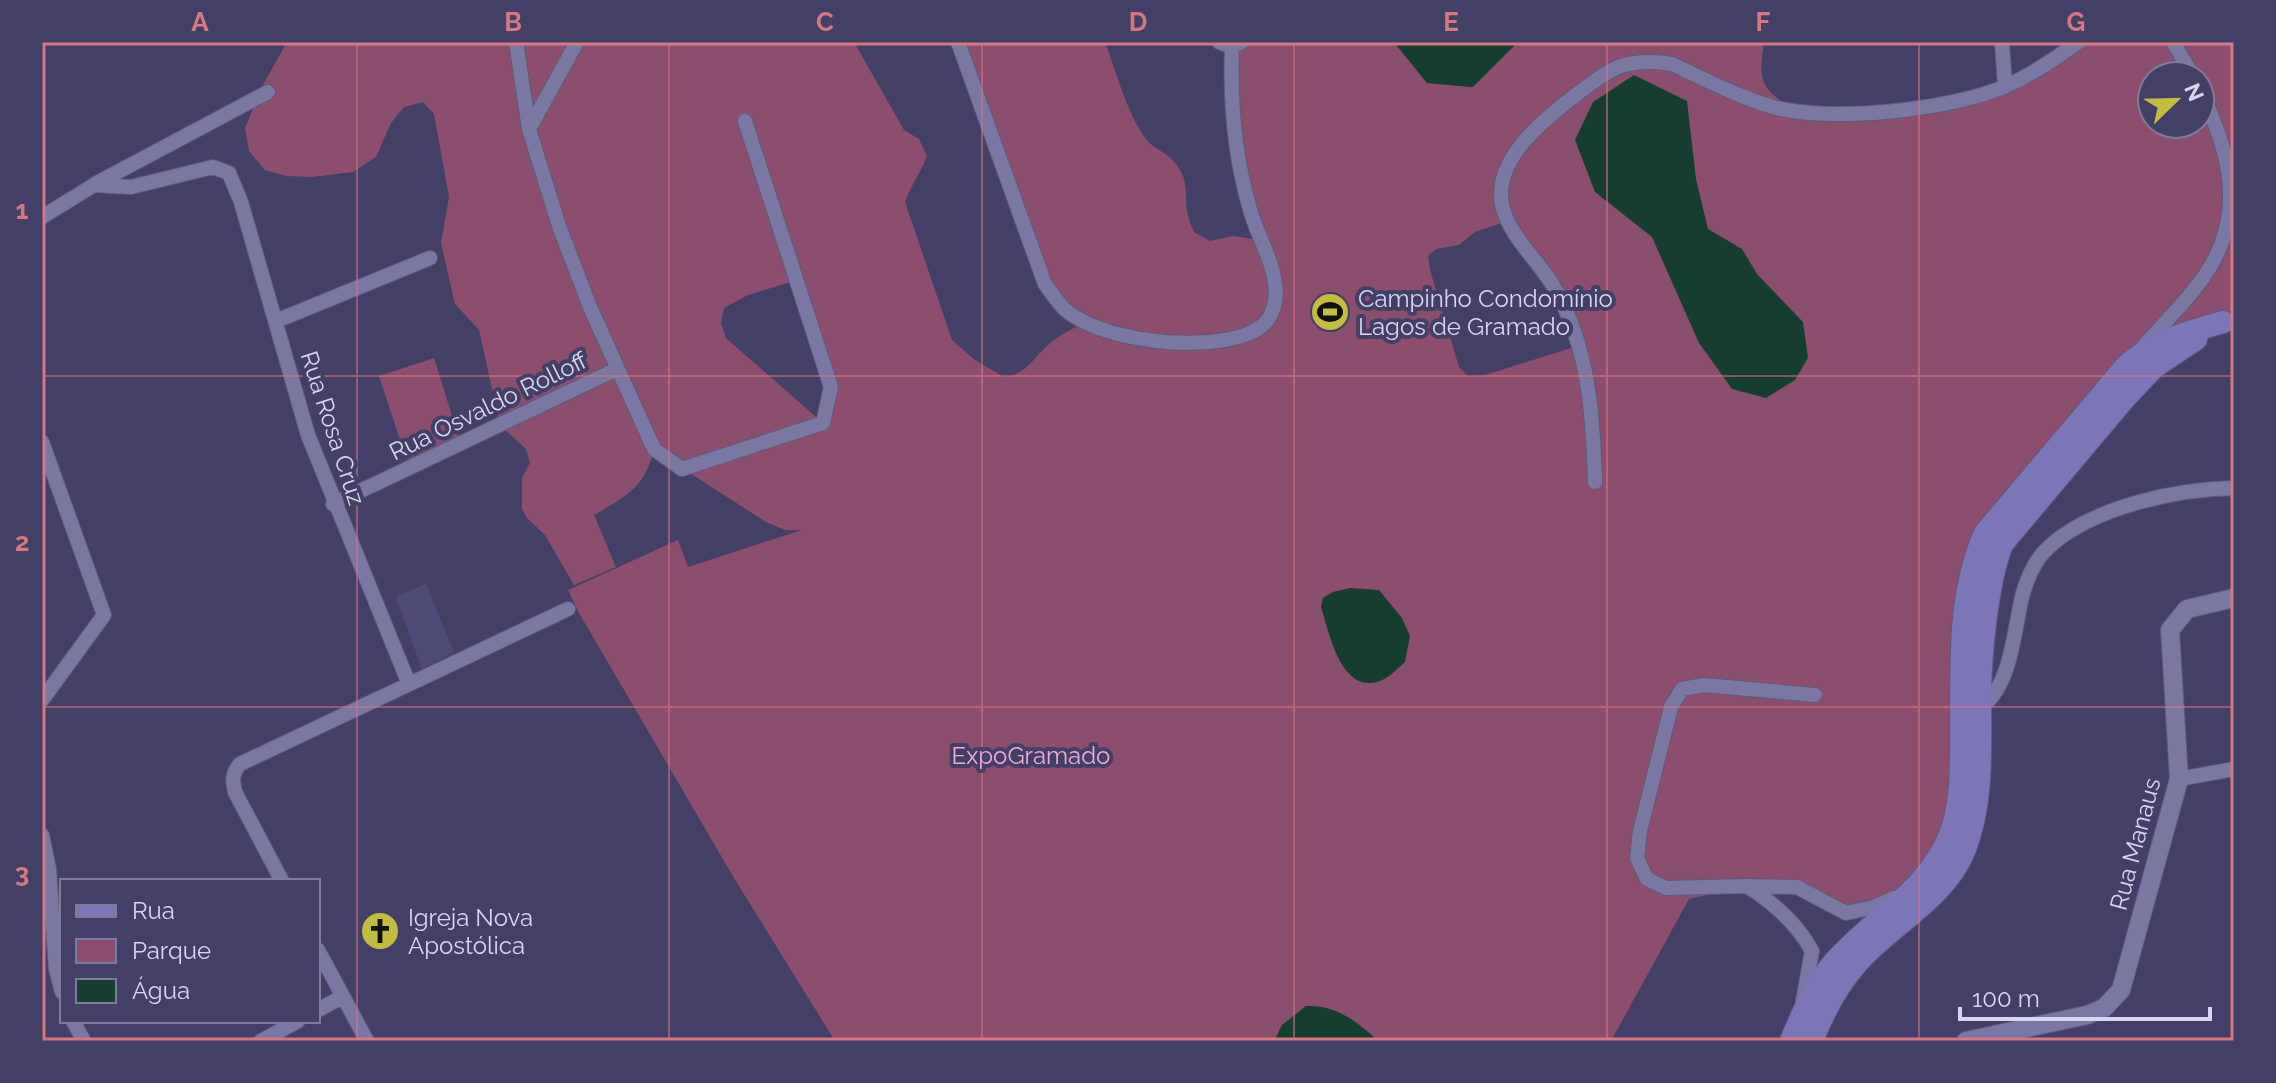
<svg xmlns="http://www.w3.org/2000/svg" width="2276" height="1083" font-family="Raleway,sans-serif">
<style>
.built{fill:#4e4a77}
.green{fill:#8b4e6f;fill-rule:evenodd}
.water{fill:#163e30}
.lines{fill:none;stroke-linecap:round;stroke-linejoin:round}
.minor-casing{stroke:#5e5a7c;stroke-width:16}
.tertiary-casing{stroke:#5e5a7c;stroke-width:20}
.secondary-casing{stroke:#5e5a7c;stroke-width:24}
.minor{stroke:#7a78a3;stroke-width:14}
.tertiary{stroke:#7a78a3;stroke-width:18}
.secondary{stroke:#7c76b6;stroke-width:22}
.grid{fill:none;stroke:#d67782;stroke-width:2;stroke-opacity:0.55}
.labels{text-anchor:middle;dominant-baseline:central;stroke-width:8;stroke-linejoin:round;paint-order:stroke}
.poi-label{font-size:24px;fill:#d7d7ef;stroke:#433f67;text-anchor:start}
.street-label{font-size:24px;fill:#d7d7ef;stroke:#433f67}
.park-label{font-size:24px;fill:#f3abd1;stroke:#433f67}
.neatline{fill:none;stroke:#d67782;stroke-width:3}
.grid-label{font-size:26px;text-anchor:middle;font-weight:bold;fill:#d67782}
</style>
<rect width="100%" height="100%" fill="#433f67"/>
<path class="built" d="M426,584l28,68 -32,17 -26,-72z"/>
<path class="green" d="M287,42h567l50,88 15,9 8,17c-6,16 -16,29 -22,46l47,138 23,20 29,17c22,-3 27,-16 42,-30 12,-11 24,-18 40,-24l-41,-39 -87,-242h147c12,31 21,70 41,97 10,13 24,12 35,33 8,14 3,29 7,43 1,6 4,12 6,17l16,9 23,-5 26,4 -9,-30 -18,-163 10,-5h152l33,41 45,4 46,-45h246c-7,44 -1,47 35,71l173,-15 107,-56h155v273l-11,7 -33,9 -205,202 -29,283 -40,71 -57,25 -50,-20 -62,-6 -58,13 -78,142h-776l-101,-163 -155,-265 -11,-23 110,-50 10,27 114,-37h-17l-19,-8 -112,-72c-10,39 -28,46 -60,65l22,52 -42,18 -29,-50 -18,-17 -5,-9v-31l8,-15 -4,-14 -26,-24 -21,-95 -24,-26 -14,-61 8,-46 -15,-83 -11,-12 -19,5 -13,16 -15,34 -23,15 -41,5 -26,-1 -21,-6 -16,-19 -4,-23 20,-47zM2152,76h48v48h-48zM1508,221l64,105 6,20 -93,29 -17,1 -9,-9 -29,-97 -2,-14 8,-7 23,-4 16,-13zM794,281l37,106 -9,35 -96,-84 -5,-15 3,-15 24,-13z
M434,358l25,80 -52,23 -28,-85z"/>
<path class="water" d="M1394,42h124l-45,45 -46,-4z
M1634,75l53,26 9,78 12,50 34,20 15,25 46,48 5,36 -13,22 -29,18 -34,-9 -33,-46 -47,-106 -57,-45 -20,-52 18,-38z
M1350,588l29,2 23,28 8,18 -5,26c-7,6 -16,16 -25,19 -39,14 -51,-49 -59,-74l2,-9 10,-6z
M1306,1006c28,-1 46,12 67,30l1,5h-100l8,-16z"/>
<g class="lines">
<defs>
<path id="minor" d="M516,42l13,87 30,97 31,81 64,142 28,20 141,-46 8,-36 -86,-266
M958,42l87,242c7,9 14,21 23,28 27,20 65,27 98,30 27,2 86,2 103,-24 6,-10 8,-23 6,-35 -3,-25 -19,-50 -25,-74 -16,-54 -20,-107 -18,-162
M1219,42l13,5 10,-5
M2002,42l3,45
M2173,42l20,34
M529,129l48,-87
M95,184l173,-92
M42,217l52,-32 37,2 82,-20 16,6 12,29 67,233 101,249
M276,321l154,-63
M2142,348c20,-23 43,-45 61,-70 44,-62 28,-125 -3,-188
M42,442l62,173 -62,85
M1595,482c-2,-67 -6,-135 -41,-195 -16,-27 -45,-51 -52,-82 -9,-47 43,-86 75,-111 13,-9 26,-21 41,-27 17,-6 36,-6 54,-3 32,15 67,33 101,43 56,16 179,3 233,-21 26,-11 49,-28 73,-44
M333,504l284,-135
M1815,695l-111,-10 -22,4 -11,18 -31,124 -3,27 10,21 19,9 81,-2 50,1 49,26 28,-6 20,-9
M1978,710c35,-24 35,-79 45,-117 5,-17 14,-36 27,-47 43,-39 127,-57 184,-58
M2179,779l55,-10
M42,835l7,34 7,100 6,23
M282,881l-47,-89c-3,-12 -3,-18 5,-28l328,-155
M1747,886c27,17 50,37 65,65l-9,50
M318,950l49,91
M318,1010l24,-13
M73,1021l11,20
M261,1041l37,-20"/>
<path id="tertiary" d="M1966,1041l121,-26 17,-7 17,-18 58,-211 -9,-149 17,-21 47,-11"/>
<path id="secondary" d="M1791,1041c10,-24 23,-55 40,-75 38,-46 99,-75 120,-134 10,-28 10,-60 10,-90 1,-69 -5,-144 24,-209l141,-167c28,-25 62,-34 97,-44
M1812,1041c11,-29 25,-55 45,-78 33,-38 89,-65 108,-114 18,-48 15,-99 15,-150 0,-43 7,-116 22,-155l121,-144 31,-33 42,-28"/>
</defs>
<use href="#minor" class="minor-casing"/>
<use href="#tertiary" class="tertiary-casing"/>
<use href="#secondary" class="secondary-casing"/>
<use href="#minor" class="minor"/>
<use href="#tertiary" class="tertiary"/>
<use href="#secondary" class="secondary"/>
</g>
<path class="grid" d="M357,42v999M669,42v999M982,42v999M1294,42v999M1607,42v999M1919,42v999M42,376h2192M42,707h2192"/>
<defs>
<symbol id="stadium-disc" viewBox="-11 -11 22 22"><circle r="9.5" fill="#c2bd3f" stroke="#433f67"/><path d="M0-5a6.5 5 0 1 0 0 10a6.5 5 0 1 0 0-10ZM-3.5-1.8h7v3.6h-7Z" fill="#111"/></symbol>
<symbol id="church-disc" viewBox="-11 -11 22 22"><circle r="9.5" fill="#c2bd3f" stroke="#433f67"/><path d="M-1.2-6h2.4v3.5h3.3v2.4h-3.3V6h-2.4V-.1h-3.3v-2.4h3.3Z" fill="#111"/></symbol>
</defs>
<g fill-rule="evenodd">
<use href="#stadium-disc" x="1308" y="290" width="44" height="44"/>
<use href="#church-disc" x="358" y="909" width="44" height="44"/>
</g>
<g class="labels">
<g class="poi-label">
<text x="1358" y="298">Campinho Condomínio<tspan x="1358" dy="28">Lagos de Gramado</tspan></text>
<text x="408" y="917">Igreja Nova<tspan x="408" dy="28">Apostólica</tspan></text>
</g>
<g class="street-label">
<text transform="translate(488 406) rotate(-26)">Rua Osvaldo Rolloff</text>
<text transform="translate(333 428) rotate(72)">Rua Rosa Cruz</text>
<text transform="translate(2135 844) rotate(-75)">Rua Manaus</text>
</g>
<g class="park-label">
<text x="1031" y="755">ExpoGramado</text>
</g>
</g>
<rect width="2276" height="1083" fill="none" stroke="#433f67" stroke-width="88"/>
<rect x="60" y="879" width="260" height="144" fill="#433f67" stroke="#7e7c9d" stroke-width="2"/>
<rect x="76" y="905" width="40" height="12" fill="#7c76b6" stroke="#7e7c9d" stroke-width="2"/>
<text x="132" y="919" font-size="24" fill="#d7d7ef">Rua</text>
<rect x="76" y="939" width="40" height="24" fill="#8b4e6f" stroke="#7e7c9d" stroke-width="2"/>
<text x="132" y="959" font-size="24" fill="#d7d7ef">Parque</text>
<rect x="76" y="979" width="40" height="24" fill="#163e30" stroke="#7e7c9d" stroke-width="2"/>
<text x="132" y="999" font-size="24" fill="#d7d7ef">Água</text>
<g transform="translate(2176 100) rotate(67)"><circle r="38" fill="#433f67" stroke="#7e7c9d" stroke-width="2"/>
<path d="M0-6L14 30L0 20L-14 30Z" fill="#c2bd3f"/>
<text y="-12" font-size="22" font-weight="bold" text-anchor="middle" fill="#d7d7ef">N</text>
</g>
<path d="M1960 1007v12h250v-12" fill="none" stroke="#d7d7ef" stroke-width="4"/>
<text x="1972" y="1007" font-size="24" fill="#d7d7ef" stroke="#433f67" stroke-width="6" paint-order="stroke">100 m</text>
<rect x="44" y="44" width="2188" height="995" class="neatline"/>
<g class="grid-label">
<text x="200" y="31">A</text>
<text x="513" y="31">B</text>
<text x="825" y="31">C</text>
<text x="1138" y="31">D</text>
<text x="1451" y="31">E</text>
<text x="1763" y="31">F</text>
<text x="2076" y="31">G</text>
<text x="22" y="219">1</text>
<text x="22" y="551">2</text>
<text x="22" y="882">3</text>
</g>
</svg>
